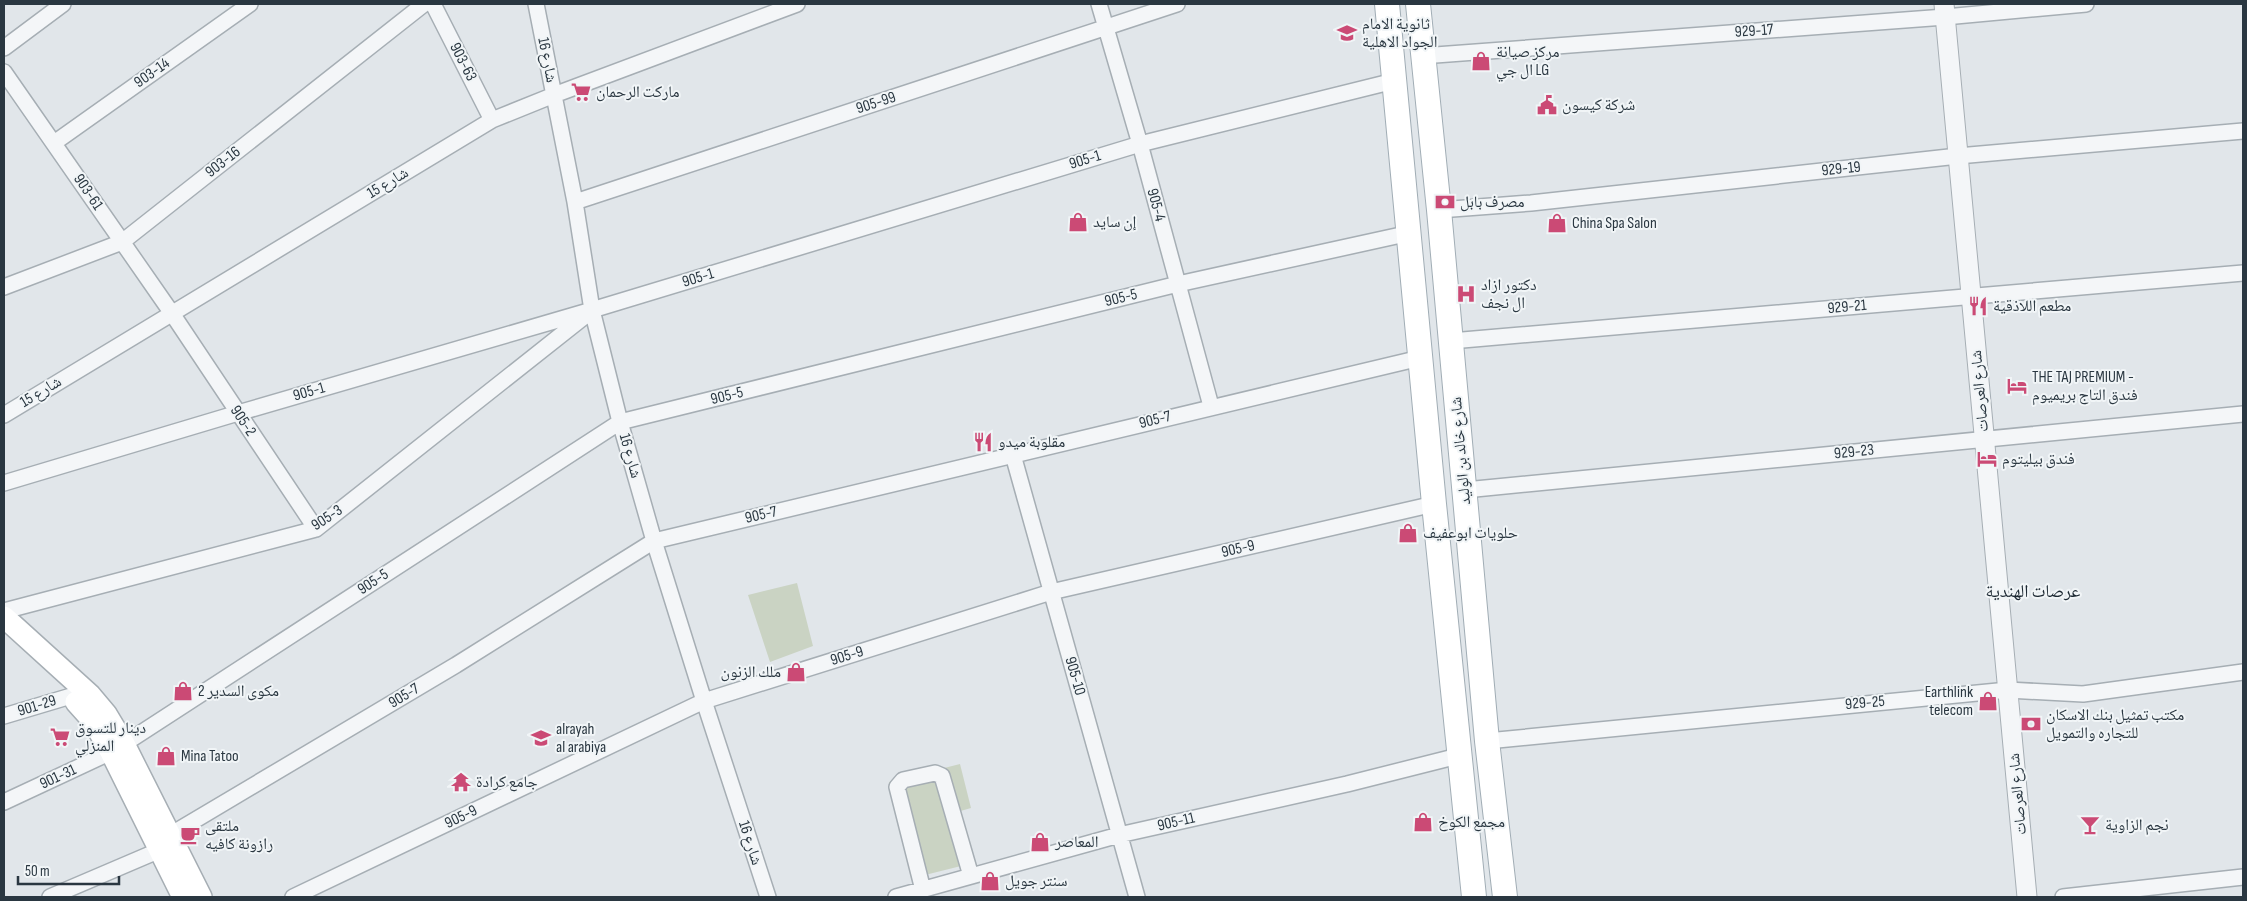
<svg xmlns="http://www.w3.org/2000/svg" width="2247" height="901" font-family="'Sofia Sans Condensed','Noto Naskh Arabic',sans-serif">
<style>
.green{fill:#cad3c3}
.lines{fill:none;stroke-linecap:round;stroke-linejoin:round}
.minor-casing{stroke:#a6aeb4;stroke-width:18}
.tertiary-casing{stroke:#a6aeb4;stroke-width:21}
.secondary-casing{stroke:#a6aeb4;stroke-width:24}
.primary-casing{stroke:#a1adb5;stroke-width:26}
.minor{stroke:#f4f6f8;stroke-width:15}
.tertiary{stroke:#f4f6f8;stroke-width:19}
.secondary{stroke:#fff;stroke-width:21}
.primary{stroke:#fff;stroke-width:24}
.labels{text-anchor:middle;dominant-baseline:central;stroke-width:4;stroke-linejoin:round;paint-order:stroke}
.poi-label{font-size:16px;fill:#2a3741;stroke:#f1f5f7;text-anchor:start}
.street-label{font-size:16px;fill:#2a3741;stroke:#f1f5f7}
.neighbourhood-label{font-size:18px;fill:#1c2832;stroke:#f1f5f7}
</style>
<rect width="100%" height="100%" fill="#e1e6ea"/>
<path class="green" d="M797,583l16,63 -43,16 -22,-67z
M960,764l11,44 -14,4 12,52 -56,14 -24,-96z"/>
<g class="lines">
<defs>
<path id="minor" d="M433,4l59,116
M536,4l39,198 17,108 28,112 34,119 50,160 64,196
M1099,4l41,140 71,262
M4,48l59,-44
M1422,56l523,-39 141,-13
M4,72l167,240 145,217
M54,143l196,-139
M575,202l602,-198
M1439,210l92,-7 427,-47 285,-25
M4,287l118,-45 302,-238
M1451,341l792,-68
M4,415l488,-295 62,-25 243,-91
M1013,455l124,442
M4,483l234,-70 354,-103 548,-166 254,-63
M1465,490l778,-76
M4,611l312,-82 269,-213
M4,716l67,-20
M1487,741l521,-51 75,4 160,-22
M124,744l496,-322 558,-138 232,-51
M4,802l107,-50
M170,835l286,-170 198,-124 766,-183
M923,890l-26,-103 6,-7 32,-7 7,3 29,100
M50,897l110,-47
M293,897l411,-196 347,-109 383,-88
M896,897l223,-62 228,-51 111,-28
M2063,897l180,-20"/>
<path id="tertiary" d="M1944,4l83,893"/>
<path id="secondary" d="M4,617l86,78 16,19 18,30 77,153
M76,702l17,19 18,31 72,145"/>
<path id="primary" d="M1387,4l47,500 40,393
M1418,4l21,206 48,531 18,156"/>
</defs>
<use href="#minor" class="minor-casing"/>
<use href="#tertiary" class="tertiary-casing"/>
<use href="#secondary" class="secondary-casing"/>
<use href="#primary" class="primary-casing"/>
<use href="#minor" class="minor"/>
<use href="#tertiary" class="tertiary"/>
<use href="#secondary" class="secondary"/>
<use href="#primary" class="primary"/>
</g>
<defs>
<symbol id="school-bare" viewBox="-9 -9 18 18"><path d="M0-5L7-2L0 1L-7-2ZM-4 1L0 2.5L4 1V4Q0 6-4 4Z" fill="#cb4a75" stroke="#f1f5f7" stroke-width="2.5" paint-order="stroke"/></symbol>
<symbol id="shop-bare" viewBox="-9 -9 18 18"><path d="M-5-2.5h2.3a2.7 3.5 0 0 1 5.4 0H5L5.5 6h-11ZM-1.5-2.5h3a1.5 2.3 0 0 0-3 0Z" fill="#cb4a75" stroke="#f1f5f7" stroke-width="2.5" paint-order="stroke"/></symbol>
<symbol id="supermarket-bare" viewBox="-9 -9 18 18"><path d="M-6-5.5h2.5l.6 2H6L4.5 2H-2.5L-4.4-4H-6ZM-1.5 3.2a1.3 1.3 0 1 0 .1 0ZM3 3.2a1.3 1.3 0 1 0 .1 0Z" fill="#cb4a75" stroke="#f1f5f7" stroke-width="2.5" paint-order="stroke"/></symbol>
<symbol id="civic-bare" viewBox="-9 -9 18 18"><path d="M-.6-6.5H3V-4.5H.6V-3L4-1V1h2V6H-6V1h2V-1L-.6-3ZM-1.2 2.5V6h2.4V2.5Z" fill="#cb4a75" stroke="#f1f5f7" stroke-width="2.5" paint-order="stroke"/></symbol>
<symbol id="bank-bare" viewBox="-9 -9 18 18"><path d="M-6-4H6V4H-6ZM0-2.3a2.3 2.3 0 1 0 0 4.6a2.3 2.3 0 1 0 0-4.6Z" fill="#cb4a75" stroke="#f1f5f7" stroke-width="2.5" paint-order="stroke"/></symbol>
<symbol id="hospital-bare" viewBox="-9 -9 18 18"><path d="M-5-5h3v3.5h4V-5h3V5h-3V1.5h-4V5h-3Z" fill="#cb4a75" stroke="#f1f5f7" stroke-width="2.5" paint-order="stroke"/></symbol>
<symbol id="restaurant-bare" viewBox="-9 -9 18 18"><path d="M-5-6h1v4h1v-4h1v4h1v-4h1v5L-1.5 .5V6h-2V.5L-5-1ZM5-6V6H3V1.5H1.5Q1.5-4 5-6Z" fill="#cb4a75" stroke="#f1f5f7" stroke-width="2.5" paint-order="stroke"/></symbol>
<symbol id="hotel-bare" viewBox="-9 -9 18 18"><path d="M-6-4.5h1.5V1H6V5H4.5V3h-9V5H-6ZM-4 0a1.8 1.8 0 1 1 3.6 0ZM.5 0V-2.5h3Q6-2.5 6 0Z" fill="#cb4a75" stroke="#f1f5f7" stroke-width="2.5" paint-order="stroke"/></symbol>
<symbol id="temple-bare" viewBox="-9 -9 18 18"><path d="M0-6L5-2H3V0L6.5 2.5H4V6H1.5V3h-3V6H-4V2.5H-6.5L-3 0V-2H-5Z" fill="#cb4a75" stroke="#f1f5f7" stroke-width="2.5" paint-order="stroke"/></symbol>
<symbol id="bar-bare" viewBox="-9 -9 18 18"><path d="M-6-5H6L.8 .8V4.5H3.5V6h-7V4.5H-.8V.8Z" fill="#cb4a75" stroke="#f1f5f7" stroke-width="2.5" paint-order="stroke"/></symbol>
<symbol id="cafe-bare" viewBox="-9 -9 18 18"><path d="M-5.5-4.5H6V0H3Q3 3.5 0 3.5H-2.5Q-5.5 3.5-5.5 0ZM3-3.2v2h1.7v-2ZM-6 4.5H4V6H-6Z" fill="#cb4a75" stroke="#f1f5f7" stroke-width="2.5" paint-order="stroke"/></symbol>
</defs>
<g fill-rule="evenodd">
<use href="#school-bare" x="1333" y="19" width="28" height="28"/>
<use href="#shop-bare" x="1467" y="47" width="28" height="28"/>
<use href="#supermarket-bare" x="567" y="78" width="28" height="28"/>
<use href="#civic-bare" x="1533" y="91" width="28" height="28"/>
<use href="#bank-bare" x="1431" y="188" width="28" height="28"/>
<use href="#shop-bare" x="1064" y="208" width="28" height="28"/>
<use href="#shop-bare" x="1543" y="209" width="28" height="28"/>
<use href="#hospital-bare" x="1452" y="280" width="28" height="28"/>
<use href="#restaurant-bare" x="1964" y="292" width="28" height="28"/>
<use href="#hotel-bare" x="2003" y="372" width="28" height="28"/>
<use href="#restaurant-bare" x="969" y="428" width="28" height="28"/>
<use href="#hotel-bare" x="1973" y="445" width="28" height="28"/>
<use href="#shop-bare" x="1394" y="519" width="28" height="28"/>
<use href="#shop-bare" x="782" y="658" width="28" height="28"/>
<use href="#shop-bare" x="169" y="677" width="28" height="28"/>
<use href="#shop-bare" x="1974" y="687" width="28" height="28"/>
<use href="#bank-bare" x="2017" y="710" width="28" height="28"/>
<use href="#supermarket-bare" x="46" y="723" width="28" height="28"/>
<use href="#school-bare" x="527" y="724" width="28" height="28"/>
<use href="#shop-bare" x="152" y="742" width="28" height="28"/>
<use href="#temple-bare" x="447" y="768" width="28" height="28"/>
<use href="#shop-bare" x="1409" y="808" width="28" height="28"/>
<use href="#bar-bare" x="2076" y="811" width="28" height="28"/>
<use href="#cafe-bare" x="176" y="821" width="28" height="28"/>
<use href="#shop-bare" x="1026" y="828" width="28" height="28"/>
<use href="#shop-bare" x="976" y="867" width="28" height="28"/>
</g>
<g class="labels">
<g class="poi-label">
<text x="1362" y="24">ثانوية الامام<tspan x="1362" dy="18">الجواد الاهلية</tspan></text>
<text x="1496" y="52">مركز صيانة<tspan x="1496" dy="18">ال جي LG</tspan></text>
<text x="596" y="92">ماركت الرحمان</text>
<text x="1562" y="105">شركة كيسون</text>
<text x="1460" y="202">مصرف بابل</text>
<text x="1093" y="222">إن سايد</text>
<text x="1572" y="223">China Spa Salon</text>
<text x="1481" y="285">دكتور ازاد<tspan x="1481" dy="18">ال نجف</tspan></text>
<text x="1993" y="306">مطعم اللاذقية</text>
<text x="2032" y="377">THE TAJ PREMIUM -<tspan x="2032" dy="18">فندق التاج بريميوم</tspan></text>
<text x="998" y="442">مقلوبة ميدو</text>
<text x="2002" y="459">فندق بيليتوم</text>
<text x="1423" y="533">حلويات ابوعفيف</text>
<text x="781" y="672" text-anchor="end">ملك الزنون</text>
<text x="198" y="691">مكوى السدير 2</text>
<text x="1973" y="692" text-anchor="end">Earthlink<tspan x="1973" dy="18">telecom</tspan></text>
<text x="2046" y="715">مكتب تمثيل بنك الاسكان<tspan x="2046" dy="18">للتجاره والتمويل</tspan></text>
<text x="75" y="728">دينار للتسوق<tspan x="75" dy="18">المنزلي</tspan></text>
<text x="556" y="729">alrayah<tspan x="556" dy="18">al arabiya</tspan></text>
<text x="181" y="756">Mina Tatoo</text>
<text x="476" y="782">جامع كرادة</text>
<text x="1438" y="822">مجمع الكوخ</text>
<text x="2105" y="825">نجم الزاوية</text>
<text x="205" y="826">ملتقى<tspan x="205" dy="18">رازونة كافيه</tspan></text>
<text x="1055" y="842">المعاصر</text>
<text x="1005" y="881">سنتر جويل</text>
</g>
<g class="street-label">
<text transform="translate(1754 31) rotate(-4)">929-17</text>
<text transform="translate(547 60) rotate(79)">شارع 16</text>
<text transform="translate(463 62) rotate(63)">903-63</text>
<text transform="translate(152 73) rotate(-35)">903-14</text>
<text transform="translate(876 103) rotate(-18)">905-99</text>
<text transform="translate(1085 160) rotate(-17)">905-1</text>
<text transform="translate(223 162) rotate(-38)">903-16</text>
<text transform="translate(1841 169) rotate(-6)">929-19</text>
<text transform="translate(388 183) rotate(-31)">شارع 15</text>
<text transform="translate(88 192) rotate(56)">903-61</text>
<text transform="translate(1156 205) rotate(75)">905-4</text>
<text transform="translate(698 278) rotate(-17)">905-1</text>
<text transform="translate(1121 298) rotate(-14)">905-5</text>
<text transform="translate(1847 307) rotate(-5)">929-21</text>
<text transform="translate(1980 391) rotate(-95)">شارع العرصات</text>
<text transform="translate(41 392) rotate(-31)">شارع 15</text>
<text transform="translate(309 392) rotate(-16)">905-1</text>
<text transform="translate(727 396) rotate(-14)">905-5</text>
<text transform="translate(1155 420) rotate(-14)">905-7</text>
<text transform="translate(243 421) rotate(56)">905-2</text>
<text transform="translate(1461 451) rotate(-95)">شارع خالد بن الوليد</text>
<text transform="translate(1854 452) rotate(-6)">929-23</text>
<text transform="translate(630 456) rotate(74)">شارع 16</text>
<text transform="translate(761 515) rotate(-13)">905-7</text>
<text transform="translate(327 518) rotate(-33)">905-3</text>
<text transform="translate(1238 549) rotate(-13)">905-9</text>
<text transform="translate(373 582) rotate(-33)">905-5</text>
<text transform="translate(847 656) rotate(-17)">905-9</text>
<text transform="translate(1075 676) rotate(74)">905-10</text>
<text transform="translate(404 696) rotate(-31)">905-7</text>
<text transform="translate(1865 703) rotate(-5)">929-25</text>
<text transform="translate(37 706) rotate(-17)">901-29</text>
<text transform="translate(58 777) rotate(-25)">901-31</text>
<text transform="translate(2018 794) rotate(-95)">شارع العرصات</text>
<text transform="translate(461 817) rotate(-26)">905-9</text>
<text transform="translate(1176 822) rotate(-13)">905-11</text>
<text transform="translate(750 843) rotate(72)">شارع 16</text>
</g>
<g class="neighbourhood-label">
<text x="2033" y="591">عرصات الهندية</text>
</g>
</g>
<rect width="2247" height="901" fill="none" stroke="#2a3741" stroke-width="10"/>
<path d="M18 876v8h101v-8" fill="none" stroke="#2a3741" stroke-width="2.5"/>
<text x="25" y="876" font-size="15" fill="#2a3741" stroke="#f1f5f7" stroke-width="4" paint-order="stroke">50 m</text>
</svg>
